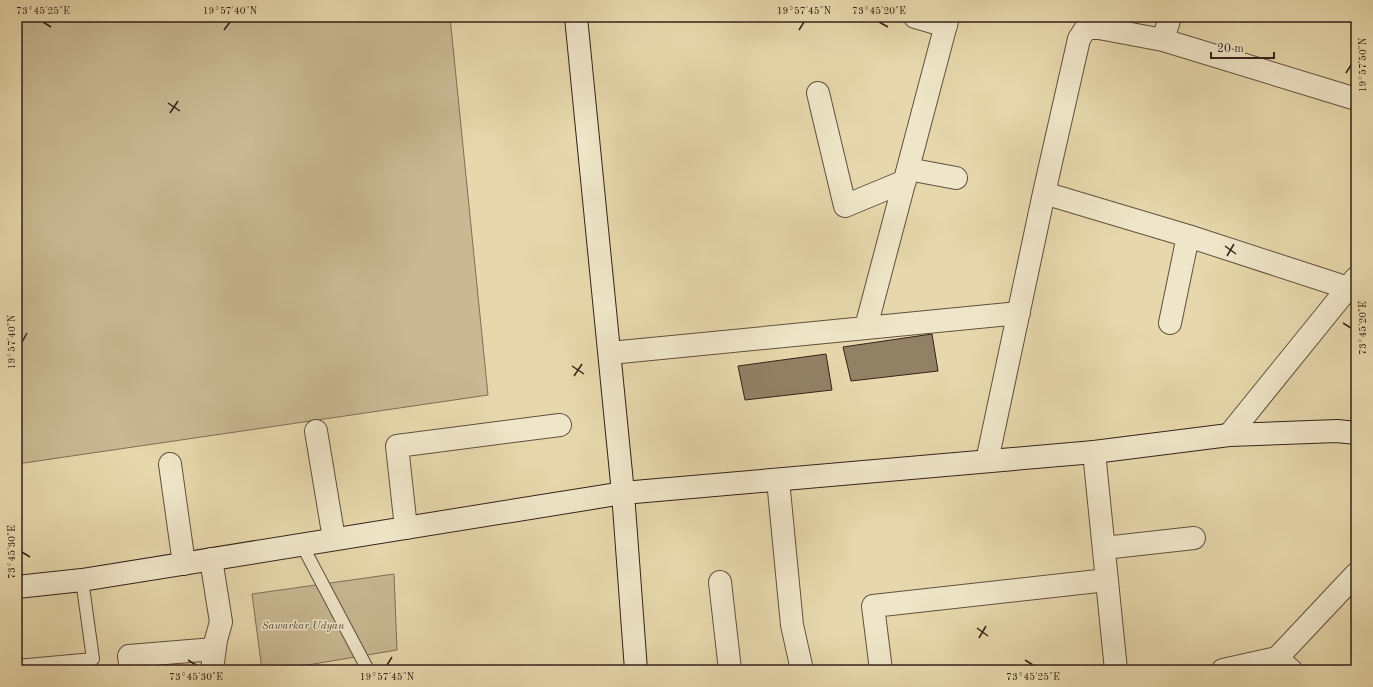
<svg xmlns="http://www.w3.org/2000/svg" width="1373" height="687" font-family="'Old Standard TT',serif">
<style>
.green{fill:#c8b993;stroke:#7e6e56}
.building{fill:#918165;stroke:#352219}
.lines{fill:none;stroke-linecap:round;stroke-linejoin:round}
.lane-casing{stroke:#61503e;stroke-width:14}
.street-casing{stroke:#61503e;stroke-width:24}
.secondary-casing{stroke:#352219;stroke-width:24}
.lane{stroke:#efe6c9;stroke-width:12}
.street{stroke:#efe6c9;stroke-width:22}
.secondary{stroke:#efe6c9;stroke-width:22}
.ticks{fill:none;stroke:#352219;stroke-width:1.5}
.labels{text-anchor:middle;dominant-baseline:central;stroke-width:3;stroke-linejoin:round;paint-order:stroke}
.park-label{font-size:11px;font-style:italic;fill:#5a4838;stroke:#efe6c9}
.neatline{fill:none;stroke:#352219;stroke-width:1.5}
.ticks-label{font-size:10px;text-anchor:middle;fill:#352219}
</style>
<rect width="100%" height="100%" fill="#e6d8ac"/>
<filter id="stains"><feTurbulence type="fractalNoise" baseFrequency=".005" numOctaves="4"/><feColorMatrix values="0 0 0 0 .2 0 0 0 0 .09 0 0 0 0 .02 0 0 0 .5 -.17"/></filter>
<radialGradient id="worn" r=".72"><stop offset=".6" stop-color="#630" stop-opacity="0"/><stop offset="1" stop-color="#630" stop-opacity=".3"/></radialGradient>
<path class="green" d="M17,17h433l38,378 -471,69z
M394,574l3,76 -119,20h-16l-10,-76z"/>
<path class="building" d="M932,334l6,37 -87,10 -8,-34z
M826,354l6,36 -87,10 -7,-34z"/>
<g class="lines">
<defs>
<path id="lane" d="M302,545l66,125
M17,666l76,-7 -11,-79"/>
<path id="street" d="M915,17l31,9
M1163,40l7,-23
M818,93l27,113 60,-25
M908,169l48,9
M1044,193l144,43 160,52
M1170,323l18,-87
M866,327l82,-310
M610,353l409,-40
M316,431l18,108
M1229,435l127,-157
M1094,452l22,218
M987,461l57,-268 35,-154 7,-11h13l64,12 193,59
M170,464l14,100
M778,480l14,145 10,45
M406,528l-9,-82 163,-21
M1104,548l90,-10
M211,559l10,63 -5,18 -4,30
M720,582l10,88
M131,670l-2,-14 85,-7
M881,670l-8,-64 234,-26
M1223,670l54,-12
M1291,670l-14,-12 79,-84"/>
<path id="secondary" d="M576,17l47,476 13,177
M17,587l65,-7 541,-87 471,-41 135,-17 108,-4 19,2"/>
</defs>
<use href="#lane" class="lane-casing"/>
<use href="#street" class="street-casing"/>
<use href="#secondary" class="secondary-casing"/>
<use href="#lane" class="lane"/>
<use href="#street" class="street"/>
<use href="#secondary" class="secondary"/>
</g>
<path class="ticks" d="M43,22l8,5M879,22l9,5M224,30l6,-8M799,30l5,-8M1346,73l5,-8M168,103l12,8M170,113l8,-12M1225,246l11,8M1227,256l7,-12M1343,323l8,5M22,342l5,-9M572,366l12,8M574,376l8,-12M22,552l8,5M977,628l11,8M979,638l7,-12M188,660l8,5M1025,660l8,5M387,665l5,-8"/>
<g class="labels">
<g class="park-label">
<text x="303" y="626">Sawarkar Udyan</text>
</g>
</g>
<rect width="1373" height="687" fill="none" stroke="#e6d8ac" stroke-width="44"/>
<path d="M1211 52v6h63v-6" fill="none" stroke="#352219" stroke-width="2"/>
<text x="1217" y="52" font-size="12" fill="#352219" stroke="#efe6c9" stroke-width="3" paint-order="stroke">20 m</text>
<rect x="22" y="22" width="1329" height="643" class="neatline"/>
<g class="ticks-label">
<text x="43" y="14">73°45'25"E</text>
<text x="230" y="14">19°57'40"N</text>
<text x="804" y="14">19°57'45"N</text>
<text x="879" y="14">73°45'20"E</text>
<text transform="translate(1362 65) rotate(-90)" y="4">19°57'50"N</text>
<text transform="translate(1362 328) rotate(-90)" y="4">73°45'20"E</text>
<text transform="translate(11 342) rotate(-90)" y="4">19°57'40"N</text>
<text transform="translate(11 552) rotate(-90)" y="4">73°45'30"E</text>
<text x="196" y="680">73°45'30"E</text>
<text x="387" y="680">19°57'45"N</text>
<text x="1033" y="680">73°45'25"E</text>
</g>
<rect width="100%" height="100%" filter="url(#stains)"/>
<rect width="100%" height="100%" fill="url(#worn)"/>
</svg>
